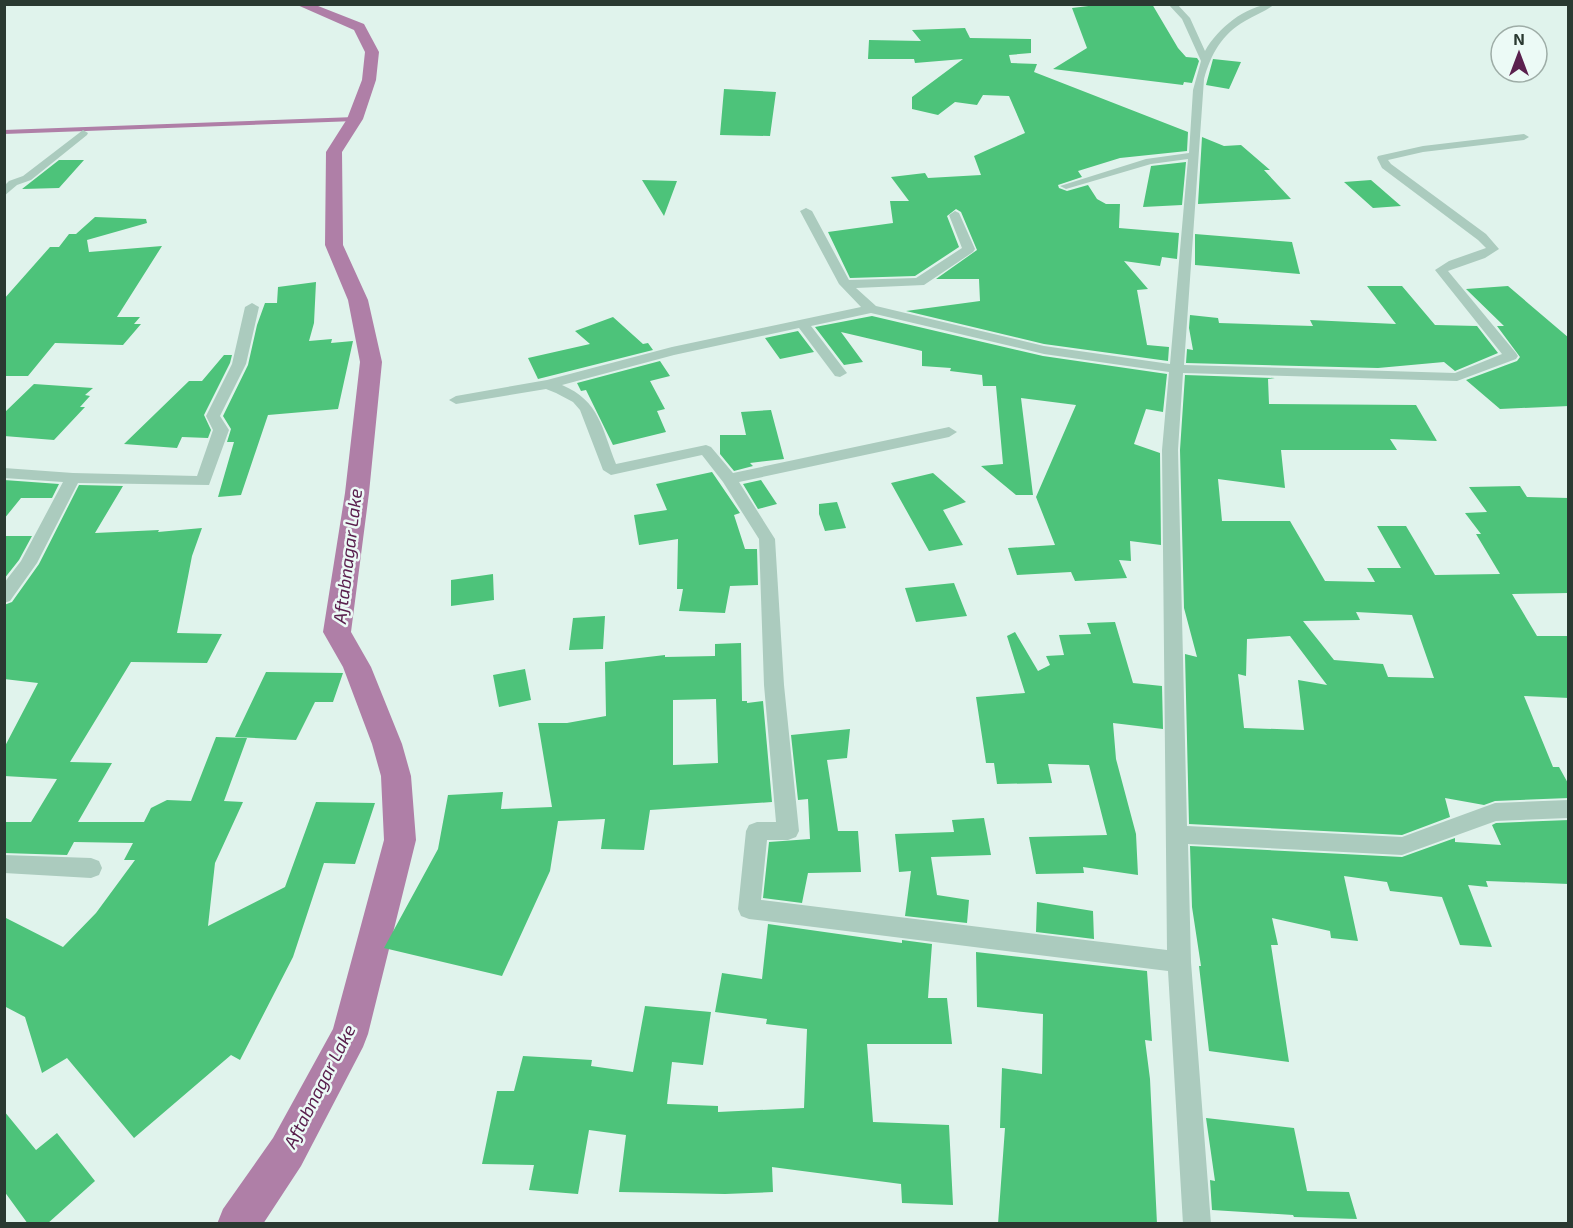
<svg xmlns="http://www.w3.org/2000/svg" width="1573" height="1228" font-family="'Exo 2',sans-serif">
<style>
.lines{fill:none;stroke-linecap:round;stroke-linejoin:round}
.stream{stroke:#af7fa7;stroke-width:4}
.canal{fill:#af7fa7;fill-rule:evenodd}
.building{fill:#4dc37a;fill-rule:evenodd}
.minor{fill:#abcbbe;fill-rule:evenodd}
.labels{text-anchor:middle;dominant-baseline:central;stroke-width:5;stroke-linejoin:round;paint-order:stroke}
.water-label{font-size:18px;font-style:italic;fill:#5a204e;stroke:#ecfaf6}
</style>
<rect width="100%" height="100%" fill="#e0f3ec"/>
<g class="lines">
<path class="stream" d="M4,132l351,-13"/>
<path class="canal" d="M295,4h18l51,20 15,28 -3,28 -13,39 -21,33 1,93 25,55 14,62 -13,131 -18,139 20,35 31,77 9,32 5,64 -48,194 -5,13 -62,119 -38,58h-46l6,-15 50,-71 60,-109 51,-189 -3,-64 -9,-32 -29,-77 -20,-35 22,-139 15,-131 -12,-62 -23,-55 1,-93 21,-33 15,-39 3,-28 -11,-22z"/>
</g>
<path class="building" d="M1105,4h47l26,44 8,9 11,1 2,3 -7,22 -8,-1 -1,3 -130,-16 34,-21 -15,-40z
M965,28l5,10 61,1v14l-22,2 2,8 26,1 -3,8 154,60 -1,19 -67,7 -42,13 4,6 -24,8 1,3 8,3 21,-6 9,14 9,5h14l-1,24 60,5 -2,26 -15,-2 -2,9 -36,-5 24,28 -11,1 10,55 22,2 -1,14 -124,-17 -138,-33 74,-10 -1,-22h-43l41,-29 -16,-38 -5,-3 -9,7 12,31 -44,29 -65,2 -22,-46 65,-9 -3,-22h19l-18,-24 34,-4 3,5 53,-3 -7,-19 51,-23 -16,-37 -26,-1 -6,10 -22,-3 -17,13 -26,-6v-12l51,-38 -48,4 -1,-4h-46l1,-19 52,1 -9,-11z
M1213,59l28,3 -12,27 -23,-4z
M724,89l52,3 -6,44 -50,-1z
M1202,137l22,9 17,-1 29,25h-6l27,29 -93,5z
M59,160h25l-25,28 -37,1z
M1186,162l-4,43 -39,2 8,-41z
M642,180l35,1 -13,35z
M1371,180l30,26 -28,2 -29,-26z
M95,217l51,2 1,4 -60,17 2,12 73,-6 -45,71h23l-6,7h7l-18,21 -68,-2 -27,33h-24v-77l46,-52h9l10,-13h7z
M1195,234l97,8 8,32 -105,-9z
M316,282l-2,41 -5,18 23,-2 -1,4 22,-2 -15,68 -70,6 -27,80 -23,2 16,-55h-7l4,-13 -8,-13 25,-51 9,-40 8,-22h12l1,-16z
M1367,286h35l33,39 42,1 21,27 -43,18 -11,-9 -66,6 -192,-5 1,-14 6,1 -4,-22 1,-13 28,3 1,5 94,3 -3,-6 86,4z
M1508,286l61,52v68l-69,3 -34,-29 51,-19 3,-4 -23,-31h7l-38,-37z
M872,316l171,40 124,18 -4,38 -17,-3 -12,35 26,9 1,92 -31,-4 1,20 -12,-1 8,18 -52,3 -4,-9 -54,3 -9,-27 47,-3 -19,-48 40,-92 -55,-7 12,97h-17l-35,-29 22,-2 -7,-78h-13l-1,-11 -32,-4 1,-3 -29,-2v-15l-81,-19 22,30 -19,3 -29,-38z
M613,317l30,27 5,-1 5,7 -115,29 -10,-21 62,-14 -15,-13z
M798,331l16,21 -34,7 -15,-21z
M224,355h8l-2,8 -26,52 7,15 -3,8 -26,-1 -5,11 -53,-4 65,-63h13z
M660,361l10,15 -20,5 15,28 -8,2 9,21 -53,13 -27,-55 -5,1 -4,-8z
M1185,375l90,3 -7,1 1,25 147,1 21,36 -47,-2 7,11h-116l4,38 -67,-9 4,42h68l35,60 50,1 -8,-14h34l-24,-42h29l29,49 65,-1 -24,-40h5l-16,-21 22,-1 -18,-25 51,-1 7,11 42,1v95l-57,1 25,42h32v62l-45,-2 29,71h6l10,18v13l-74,3 -11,4 -39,-7 5,19 -48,18 -213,-11 -4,-170 12,3 -13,-49 -4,-158zM1356,612l56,3 22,63 -46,-1 -5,-13 -49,-4 -31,-39 57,-1zM1290,636l37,49 -29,-5 6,50 -60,-2 -6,-54 8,2 1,-37z
M34,384l59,4 -8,7 5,1 -10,11h5l-31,33 -50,-4v-23z
M771,410l13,49 -34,4 3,3 -19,5 -14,-17v-19h26l-5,-23z
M712,472l28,41 -6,2 11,34h12l1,36 -28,1 -5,27 -46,-2 4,-22h-6l1,-50 -39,6 -5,-30 33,-5 -11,-26z
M933,473l33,29 -23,8 20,35 -34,6 -38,-68z
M4,480l55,4 -7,14h-31l-17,21z
M761,480l16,24 -19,5 -15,-25z
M79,485l44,1 -28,47 64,-3 -1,2 44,-4 -10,28 -15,77 45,1 -15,29 -76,-1 -61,100 42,1 -34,59h66l7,-14 16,-8 24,1 25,-64 31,1 -23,63 19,1 -28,61 -7,63 77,-39 31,-85 59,1 -20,61 -31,-1 -31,94 -53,103 -9,-5 -97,83 -67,-80 -25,15 -17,-56 -21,-11v-89l59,30 33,-34 39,-53h-11l9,-17 -59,-1 -7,13 -63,-2v-31h27l26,-43 -53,-3v-28l34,-65 -34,-4v-74l8,-3 27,-38z
M837,502l9,26 -21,3 -6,-17v-10z
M4,536h28l-13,24 -15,19z
M493,574l1,26 -43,6v-26z
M954,583l13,33 -51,6 -11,-34z
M605,616l-2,33 -34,1 4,-32z
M1115,622l18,61 29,3 1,43 -50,-6 3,36 20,75 2,41 -55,-8 1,6 -48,1 -7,-37 78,-2 -18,-70 -41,-1 4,19 -55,1 -3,-21h-8l-10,-66 49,-4 -18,-57 8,-4 23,39 12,-6 -4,-9 18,-1 -5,-20 32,-1 -4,-11z
M741,643l1,58h5v2l16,-2 9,101 -122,8 -6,40 -43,-1 4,-30 -47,2 -8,50 -48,105 -118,-28 54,-99 10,-54 55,-3 -2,17 51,-2 -14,-84h29l39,-7 -1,-54 60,-7v2l50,-1v-12zM716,699l2,64 -45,2v-65z
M525,669l6,31 -32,7 -6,-32z
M266,672l77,1 -10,29h-18l-19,38 -61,-3z
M850,729l-3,29 -20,2 11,71h20l3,41 -53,1 -6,30 -39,-5 6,-56 41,-3 -2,-40 -10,1 -7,-65z
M984,818l7,37 -60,2 6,38 32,5 -2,23 -62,-7 6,-45 -12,1 -4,-38 59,-2 -2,-12z
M1569,820v64l-83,-3 2,6 -20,-2 24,62 -32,-2 -18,-48 -52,-6 -3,-9 -43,-6 14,65 -27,-3 -1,-7 -58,-13 6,27h-7l18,117 -80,-11 -10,-85h2l-9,-59 -2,-61 212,11 53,-19v4l46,3 -9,-20 4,-2z
M1037,902l56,9 1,28 -58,-7z
M768,924l134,19v-3l30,4 -4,54h19l5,46h-85l6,78 76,3 4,80 -51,-2 -1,-19 -129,-17 1,25 -48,2 -106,-2 7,-57 -37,-5 -11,64 -49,-4 5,-25 -52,-1 15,-73h17l9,-35 69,4 -1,6 42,6 12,-66 66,6 -8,53 -31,-3 -5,42 51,2v6l86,-4 3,-79 -41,-5 1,-5 -52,-7 7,-39 40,6z
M976,952l171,19 5,70 -7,-1 5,39 7,145h-159l7,-96h-5l2,-60 40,6 1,-60 -66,-7z
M4,1111l32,39 21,-17 38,48 -48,43h-19l-24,-33z
M1206,1118l88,10 13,63 42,1 8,27 -63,-2 -1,-2 -81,-5 -2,-30 5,1z"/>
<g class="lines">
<path class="minor" d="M1168,4h9l13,14 15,33c13,-23 42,-47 70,-47 -9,7 -20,11 -30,17 -23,13 -34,33 -41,58l-20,286 271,8 47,-19 -67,-84 14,-9 37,-13 -8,-8 -96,-72 -5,-10 1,-2 45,-10 101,-12 5,3 -5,3 -101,12 -35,8 3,4 95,70 13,15 -14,9 -37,13 68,82 2,3 -2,3 -59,22 -274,-8 -5,77 9,376 215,11 93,-34 73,-3v18l-72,3 -94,34 -214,-11 3,118 20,262h-28l-15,-253 -419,-52 -8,-3 -3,-7 8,-78 3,-6 8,-3h19l-12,-137 -5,-146 -36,-57 -21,-27 -91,20 -8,-5 -23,-60 -7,-8 -17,-9 -10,-4 -90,15 -7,-4 7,-4 91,-16 125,-33 189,-40 -22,-23 -39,-73 6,-3 6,3 37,69 67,-2 46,-30 -13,-33 6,-4 4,2 16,36 -2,3 -49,33 -68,3 20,18 168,40 126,18 18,-205 -37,5 -85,25 -6,-3 86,-27 43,-6 4,-63 8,-29 -19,-42zM871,313l173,41 125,18 -7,78 5,500 -406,-50 6,-60h21l8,-3 3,-6 -15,-146 -9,-146 -36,-57 210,-45 8,-5 -8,-5 -216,46 -22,-26 -5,-2 -90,19c-14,-35 -16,-63 -54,-79l112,-30 125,-27 36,48 5,1 7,-4 -36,-47z
M83,130l5,3 -1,2 -56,45 -14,5 -13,11v-10l5,-5 14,-5z
M252,303l7,4 -13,57 -26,52 9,14 -20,55 -131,-2 -41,80 -27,38 -6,2v-20l17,-22 42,-79 -59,-4v-10l69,5 124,3 16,-46 -7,-14 26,-52 13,-57z
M4,855l87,3 8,3 3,7 -3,7 -8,3 -87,-5z"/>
</g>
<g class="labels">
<g class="water-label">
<text transform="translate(347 556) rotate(-83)">Aftabnagar Lake</text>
<text transform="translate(319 1086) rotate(-63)">Aftabnagar Lake</text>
</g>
</g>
<rect width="1573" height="1228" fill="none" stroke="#2a3931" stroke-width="12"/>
<g transform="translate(1519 54)"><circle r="28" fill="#ecfaf6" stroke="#9eada7" stroke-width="1.5"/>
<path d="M0-4.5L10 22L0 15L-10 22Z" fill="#5a204e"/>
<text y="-9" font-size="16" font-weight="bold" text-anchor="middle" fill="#2a3931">N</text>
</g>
</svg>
